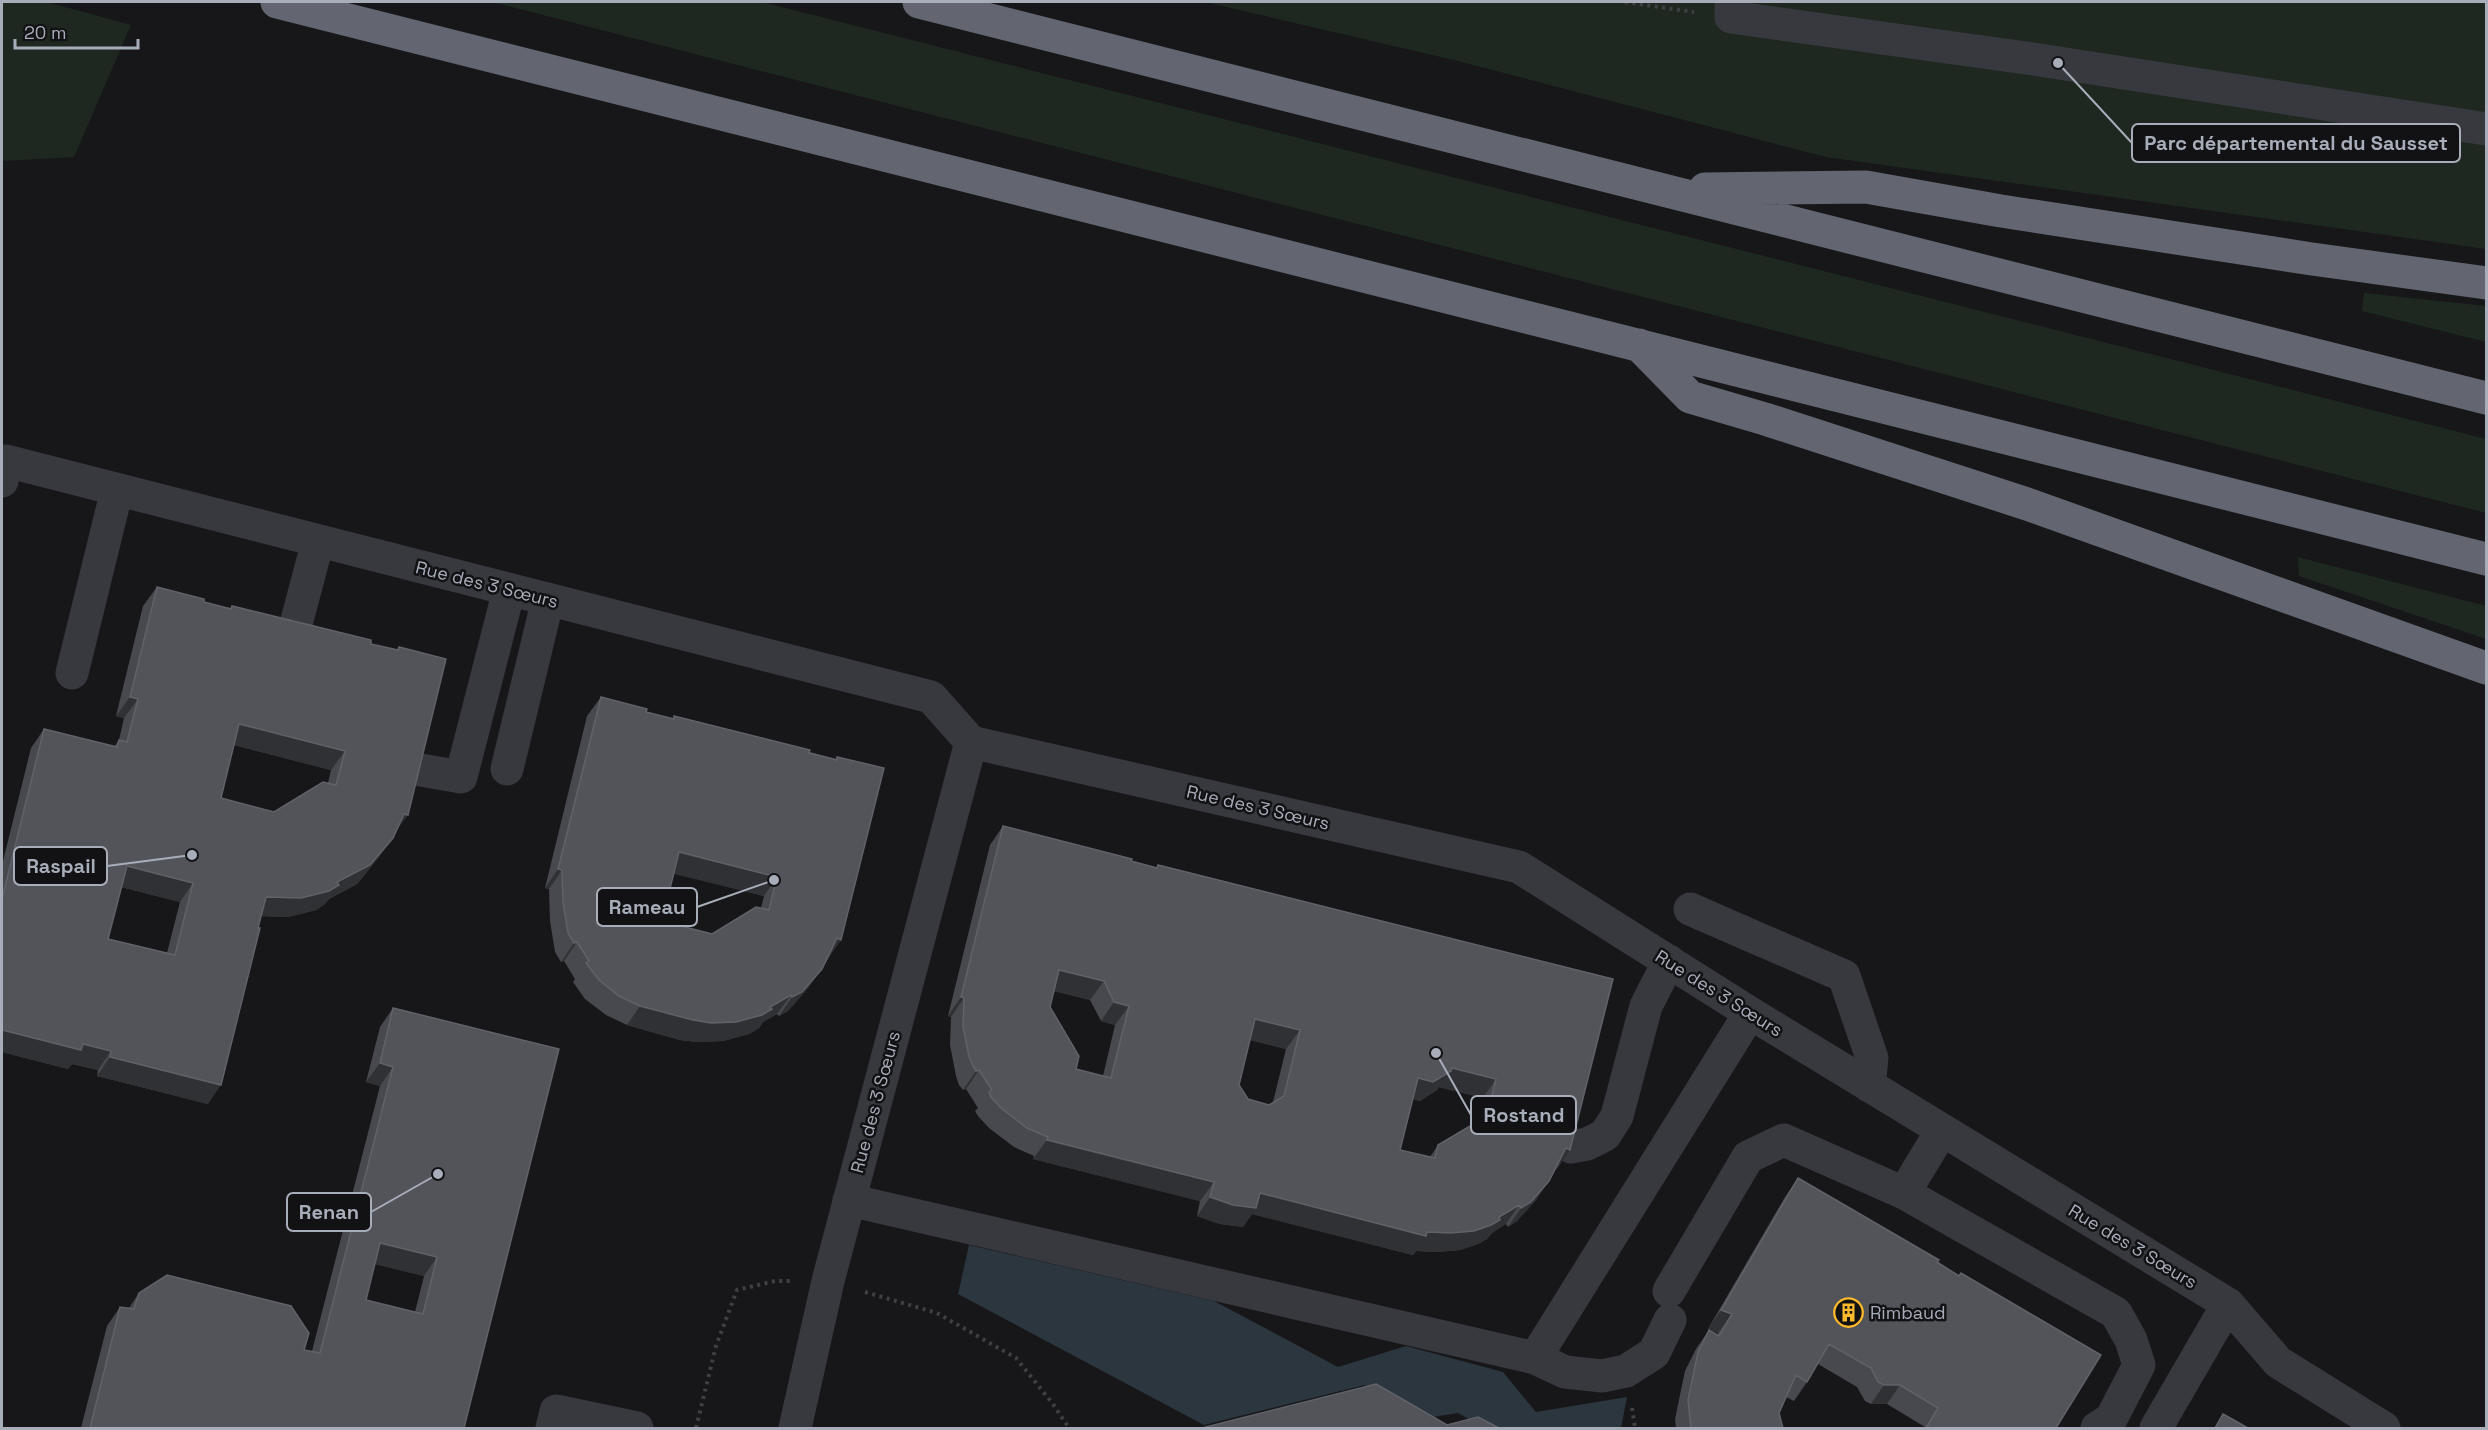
<svg xmlns="http://www.w3.org/2000/svg" width="2488" height="1430" font-family="'Space Grotesk',sans-serif">
<style>
.green{fill:#1f2820}
.water{fill:#2c363e}
.lines{fill:none;stroke-linecap:round;stroke-linejoin:round}
.path{stroke:#3e4046;stroke-width:4;stroke-dasharray:3 4.5;stroke-linecap:butt}
.minor{stroke:#38393f;stroke-width:33}
.highway{stroke:#636670;stroke-width:33}
.wall{fill:#48494e;fill-rule:evenodd}
.shaded-wall{fill:#303134}
.building{fill:#53545a;stroke:#606269;stroke-width:1.5;fill-rule:evenodd}
.labels{text-anchor:middle;dominant-baseline:central;stroke-width:5;stroke-linejoin:round;paint-order:stroke}
.street-label{font-size:18px;fill:#a8adba;stroke:#121214}
.poi-label{font-size:18px;fill:#a8adba;stroke:#121214;text-anchor:start}
.leader{fill:none;stroke:#a8adba;stroke-width:2}
.callout-dot{fill:#a8adba;stroke:#121214;stroke-width:2}
.callout{fill:#121214;stroke:#a8adba;stroke-width:2}
.callout-label{font-size:20px;text-anchor:middle;font-weight:bold;fill:#a8adba}
</style>
<rect width="100%" height="100%" fill="#171719"/>
<path class="green" d="M2,2h45l84,23 -57,132 -72,4z
M492,2h270l1724,437v74z
M1205,2h1281v247l-660,-92 -368,-96z
M2364,293l122,13v36l-124,-31z
M2298,557l188,49v33l-187,-63z"/>
<path class="water" d="M969,1245l245,56 124,66 68,-21 97,26 33,40 91,-15 -6,31h-136l-27,-15 -38,6 -55,-34 -161,40 -246,-131z"/>
<g class="lines">
<path class="path" d="M1625,2l69,10
M865,1292l72,21 79,45 37,46 16,24
M1632,1408l3,20
M696,1428l20,-82 21,-56 38,-9h15"/>
<path class="minor" d="M1731,2v15l302,42 453,70
M2,481l4,-20 925,236 40,45 -143,539 -33,147
M296,624l22,-83
M72,673l45,-183
M971,742l548,125 231,146 478,291 50,58 106,66
M507,769l41,-170
M421,770l40,7 48,-187
M1690,909l154,67 28,82 -3,28
M1571,1147l16,-3 18,-9 12,-19 29,-110 23,-45
M1904,1193l38,-63
M849,1200l686,158 215,-345
M1669,1291l79,-134 36,-17 120,53 212,120 15,27 8,25 -28,54 -14,9
M1535,1358l30,14 37,4 24,-5 28,-18 16,-33
M552,1428l4,-17 81,17
M2156,1428l72,-124"/>
<path class="highway" d="M277,2l2209,557
M919,2l1567,396
M1705,189l161,-2 135,24 311,48 174,24
M1639,345l51,52 75,22 262,85 459,164"/>
</g>
<path class="wall" d="M157,587l47,15 26,6 2,-2 139,38 26,6 2,-3 -4,186 -16,24 -22,27 -28,15 -4,5 -9,6 -28,7 -27,-1 -53,188 -111,-28 1,-6 -26,-6 -4,5 -66,-17v-187l29,-117 13,-19 70,18 5,-7 5,-22 -8,-2 27,-110zM234,745l97,25 -3,13 -54,29 -53,-14zM121,887l59,15 -13,51 -59,-14z
M601,697l45,15 26,7 2,-3 162,43 1,-2 -9,202 -20,29 -20,23 -9,5 -2,-2 -14,8 -4,6 -10,6 -26,7 -26,1 -17,-2 -53,-15 -21,-10 -21,-16 -12,-17 2,-3 -11,-18 -3,1 -6,-10 -5,-31 -1,-32 -4,-1 42,-172zM674,873l90,23 -3,12 -49,26 -50,-13z
M1003,826l153,42 2,-3 455,114 -43,171 -14,18 -20,32 -19,21 -9,6 -2,-3 -14,9 -5,6 -9,5 -18,6 -23,2 -21,-1 -3,4 -161,-41 -9,13 -23,-3 -23,-8 3,-15 -167,-42 1,-3 -20,-9 -25,-19 -11,-12 -3,-5 3,-3 -12,-19 -3,1 -4,-5 -3,-9 -6,-31 1,-28 -3,-1 42,-171zM1054,991l36,9 11,21 14,4 -12,51 -27,-7 -26,-62zM1250,1040l36,9 -13,53 -4,3 -21,-6 -9,-14zM1439,1087l44,11 -6,24 -39,23 -8,12 -30,-7 13,-51 7,2 17,-11z
M393,1008l166,41 -95,379h-383l26,-102 13,-19 9,1 10,-15 165,57 8,1 68,-265 -14,-4 14,-55zM375,1264l49,12 -9,36 -49,-12z
M1798,1178l139,84 119,166h-132l1,-1 -38,-23h-16l-6,-3 -8,-14 -39,-23 -11,18 -13,19 -8,-4 -7,16 4,15h-107l-1,-9 10,-48 11,-22 13,-19 8,5 1,-2 -10,-4 77,-132z"/>
<path class="shaded-wall" d="M130,697l8,2 -14,19 -8,-2z
M239,724l106,27 -14,19 -105,-27z
M404,814l4,1 -14,19z
M393,838l-14,19 -22,27 -28,15 -4,5 -9,6 -28,7 -36,-1 14,-19z
M679,852l98,25 -13,19 -98,-24z
M127,866l66,17 -13,19 -67,-17z
M558,869l4,1 -13,19 -4,-1z
M837,938l4,2 -13,19 -4,-2z
M577,942l-13,19 -3,1 13,-19z
M822,969l-14,19 -20,23 -9,5 13,-19z
M1059,970l45,11 -14,19 -44,-11z
M791,995l-14,19 -14,8 -4,6 -10,6 -26,7 -26,1 -17,-2 -53,-15 13,-19 130,1z
M961,997l3,1 -13,19 -3,-1z
M1114,1002l15,4 -14,19 -14,-4z
M1255,1019l45,11 -14,19 -44,-11z
M2,1030l81,14 28,7 -13,19 -26,-6 -4,5 -66,-17z
M110,1057l111,28 -13,19 -111,-28z
M380,1063l13,4 -13,19 -14,-4z
M1452,1068l44,11 -13,19 -44,-11 -2,3 -17,11 -16,-4 14,-19z
M979,1070l-13,19 -3,1 13,-19z
M1047,1140l167,42 -14,19 -167,-42z
M1566,1148l4,2 -13,19 -4,-2z
M1549,1181l-13,19 -19,21 -9,6 13,-19z
M1260,1193l167,39 72,-15 20,-12 -13,19 -14,9 -5,6 -9,5 -18,6 -23,2 -21,-1 -3,4 -161,-41 -9,13 -23,-3 -23,-8 13,-19z
M380,1243l57,14 -13,19 -57,-14z
M1721,1310l11,4 -14,19 -10,-4z
M1884,1385h16l-13,19h-16z"/>
<path class="building" d="M157,587l47,12v3l27,7 1,-3 139,34v4l27,6 1,-3 47,12 -38,156 -4,-1 -11,24 -23,27 -33,17 2,3 -10,6 -28,7 -35,-1 -8,31h2l-39,157 -111,-28 1,-6 -28,-7 -2,6 -79,-20v-131l42,-170 73,18 2,-7 8,2 11,-43 -8,-2zM239,724l106,27 -9,34 -13,-3 -49,30 -53,-14zM127,866l66,17 -18,72 -67,-16z
M601,697l46,12 -1,3 28,7v-3l136,34 -1,3 28,7v-3l47,11 -43,172 -4,-2 -15,31 -20,23 -10,5 -1,-2 -21,12 2,2 -10,6 -26,7 -25,1 -18,-3 -53,-14 -21,-10 -20,-16 -13,-17 3,-2 -12,-19 -3,1 -6,-10 -5,-31 -1,-32 -4,-1zM679,852l98,25 -8,33 -13,-3 -44,27 -50,-13z
M1003,826l129,33 -1,2 26,7 1,-3 455,114 -43,171 -4,-2 -17,33 -18,21 -10,6 -2,-3 -20,12 1,3 -9,5 -17,6 -23,2 -24,-1 -1,4 -166,-43 -4,15 -23,-3 -23,-8 4,-15 -167,-42 1,-3 -21,-9 -25,-19 -11,-12 -2,-5 3,-2 -13,-20 -3,1 -3,-5 -4,-9 -6,-31 1,-28 -3,-1zM1059,970l45,11 10,21 15,4 -18,72 -35,-9 3,-13 -29,-49zM1255,1019l45,11 -16,66 -15,9 -21,-6 -9,-14zM1452,1068l44,11 -9,37 -49,29 -3,13 -35,-8 18,-72 15,4 18,-11z
M393,1008l166,41 -95,379h-374l30,-121 14,2 5,-16 28,-18 124,31 18,27 -5,17 16,3 73,-286 -13,-4zM380,1243l57,14 -14,57 -57,-14z
M1798,1178l141,82 -2,2 22,14 2,-3 140,82 -45,73h-130l12,-20 -38,-23h-16l-6,-3 -7,-14 -42,-24 -22,38 -11,-7 -17,38 4,15h-92l-3,-28 10,-48 11,-22 10,6 13,-22 -11,-4z
M1376,1384l71,41 31,-8 21,11h-297z
M2223,1414l25,14h-33z"/>
<defs>
<symbol id="building-ring" viewBox="-11 -11 22 22"><circle r="9.5" fill="#121214" stroke="#feba2b" stroke-width="1.5"/><path d="M-4-6H4V6H1V3H-1V6H-4ZM-2.5-4.3h1.7v1.8h-1.7ZM.8-4.3h1.7v1.8H.8ZM-2.5-1h1.7V.8h-1.7ZM.8-1h1.7V.8H.8Z" fill="#feba2b"/></symbol>
</defs>
<g fill-rule="evenodd">
<use href="#building-ring" x="1832" y="1296" width="33" height="33"/>
</g>
<g class="labels">
<g class="street-label">
<text transform="translate(487 584) rotate(14)">Rue des 3 Sœurs</text>
<text transform="translate(1258 807) rotate(13)">Rue des 3 Sœurs</text>
<text transform="translate(1719 993) rotate(32)">Rue des 3 Sœurs</text>
<text transform="translate(875 1102) rotate(-75)">Rue des 3 Sœurs</text>
<text transform="translate(2133 1246) rotate(31)">Rue des 3 Sœurs</text>
</g>
<g class="poi-label">
<text x="1870" y="1312">Rimbaud</text>
</g>
</g>
<path class="leader" d="M2058 63L2132 143M192 855L107 866M774 880L697 907M1436 1053L1471 1115M438 1174L371 1212"/>
<g class="callout-dot">
<circle cx="2058" cy="63" r="6"/>
<circle cx="192" cy="855" r="6"/>
<circle cx="774" cy="880" r="6"/>
<circle cx="1436" cy="1053" r="6"/>
<circle cx="438" cy="1174" r="6"/>
</g>
<g class="callout">
<rect x="2132" y="124" width="328" height="38" rx="6"/>
<rect x="14" y="847" width="93" height="38" rx="6"/>
<rect x="597" y="888" width="100" height="38" rx="6"/>
<rect x="1471" y="1096" width="105" height="38" rx="6"/>
<rect x="287" y="1193" width="84" height="38" rx="6"/>
</g>
<g class="callout-label">
<text x="2296" y="150">Parc départemental du Sausset</text>
<text x="61" y="873">Raspail</text>
<text x="647" y="914">Rameau</text>
<text x="1524" y="1122">Rostand</text>
<text x="329" y="1219">Renan</text>
</g>
<rect width="2488" height="1430" fill="none" stroke="#a8adba" stroke-width="6"/>
<path d="M15 39v9h123v-9" fill="none" stroke="#a8adba" stroke-width="3"/>
<text x="24" y="39" font-size="18" fill="#a8adba" stroke="#121214" stroke-width="4.5" paint-order="stroke">20 m</text>
</svg>
